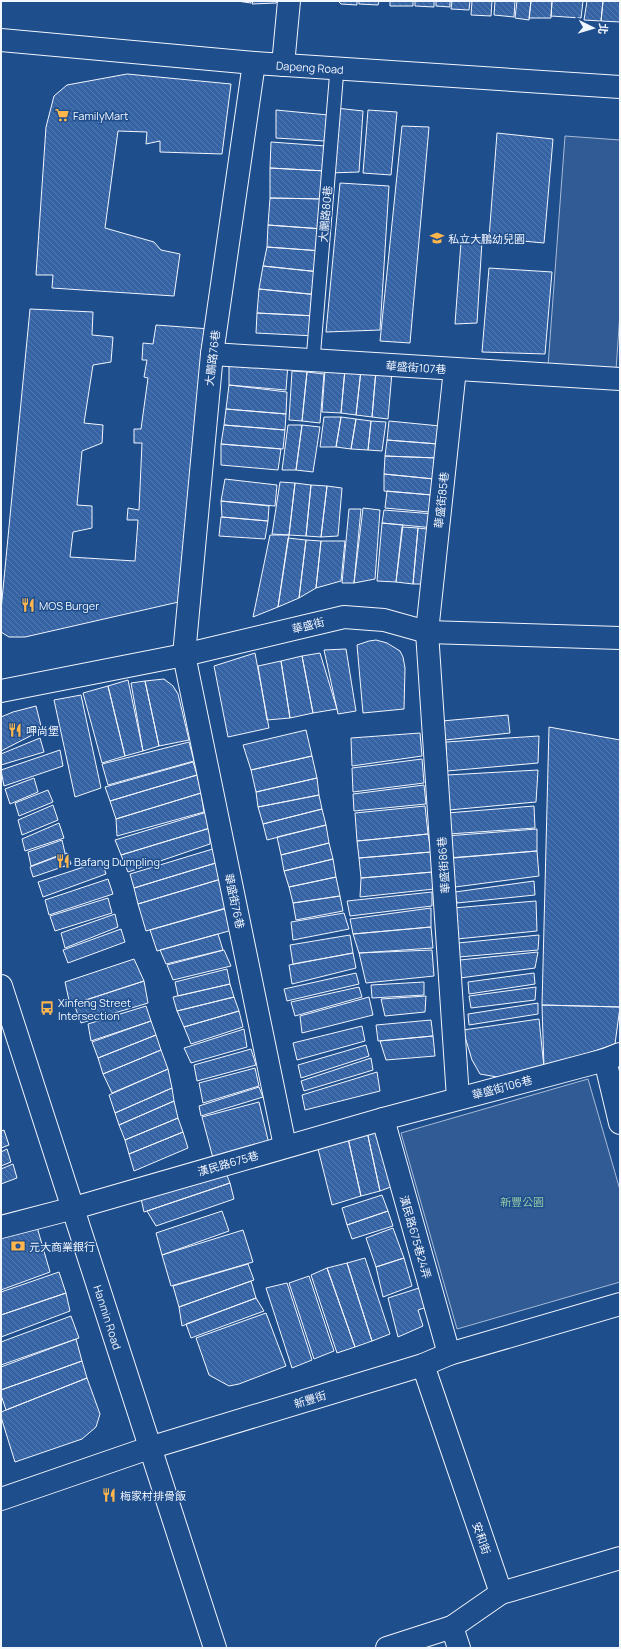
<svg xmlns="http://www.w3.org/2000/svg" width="621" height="1649" font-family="Manrope,'Noto Sans TC',sans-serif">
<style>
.built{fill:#305b95;stroke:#a8bbd7}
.building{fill:url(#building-back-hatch);stroke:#f2f6ff}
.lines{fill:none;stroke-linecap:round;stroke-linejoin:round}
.lane-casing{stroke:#f2f6ff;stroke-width:15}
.street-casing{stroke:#f2f6ff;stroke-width:24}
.secondary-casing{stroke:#f2f6ff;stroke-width:24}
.lane{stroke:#1f4e8c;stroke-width:13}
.street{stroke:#1f4e8c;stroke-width:22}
.secondary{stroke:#1f4e8c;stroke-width:22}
.labels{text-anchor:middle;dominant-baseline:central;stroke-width:3;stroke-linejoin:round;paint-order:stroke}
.street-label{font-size:11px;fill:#f2f6ff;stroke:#1f4e8c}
.poi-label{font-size:11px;fill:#f2f6ff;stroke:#1f4e8c;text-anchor:start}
.park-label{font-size:11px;fill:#97c8a6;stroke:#1f4e8c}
</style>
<defs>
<pattern id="building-back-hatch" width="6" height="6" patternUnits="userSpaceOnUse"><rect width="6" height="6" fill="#3563a3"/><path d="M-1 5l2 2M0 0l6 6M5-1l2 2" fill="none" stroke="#537ab1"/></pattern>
</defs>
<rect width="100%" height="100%" fill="#1f4e8c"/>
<path class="built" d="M565,136l55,4v173l-4,57 -68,-4z
M588,1079l32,111v92l-163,47 -56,-196z"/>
<path class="building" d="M237,1h14v2z
M253,1h25l-2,2 -24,1z
M338,1h19v4l-16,-1z
M359,1h20l-1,4 -19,-1z
M390,1h23v5h-23z
M415,1h19v6l-19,-1z
M436,1h14v6l-14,-1z
M452,1h18l-1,9 -18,-1z
M472,1h20l-1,15 -20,-1z
M495,1h20l-1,16 -20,-2z
M517,1h14l-2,19 -14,-2z
M531,1h21l-1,17h-22z
M552,1h31l-2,17 -30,-2z
M587,1h16l-2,20 -17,-1z
M603,1h17v21l-19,-1z
M127,74l104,10 -9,70 -62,-2v-11l-14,3 1,-12 -29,-1 -13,97 49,14 7,8 19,4 -6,42 -122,-8 1,-13h-17l10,-148 8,-31 13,-11z
M336,108l27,3 -4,61 -30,1z
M276,110l52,5 -4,26 -48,-3z
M368,110l29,2 -6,63 -28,-2z
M402,126l27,1 -19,216 -30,-2z
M497,133l56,6 -9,104 -55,-5z
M271,142l55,4v25l-56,-3z
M270,168l56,3 -2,28 -54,-1z
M340,183l49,3 -9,144 -54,2z
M270,198l54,1 -1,30 -55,-4z
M268,225l55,4 -1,22 -55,-4z
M482,241l-5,82 -22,1 6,-82z
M267,247l55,4 -2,21 -57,-6z
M263,266l57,6 -1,23 -60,-6z
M489,268l63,4 -7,82 -63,-2z
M259,289l60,6 -3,21 -59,-3z
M30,309l63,3 -1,23 21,2 -2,25 -18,3 -9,58 19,2 -1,18 -20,8 -5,54 15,1v22l-19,4 -3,25 65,4 3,-41h-11l1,-12 11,2 3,-67h-8v-14h7l7,-51 -4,-1 3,-17h-5l1,-17 10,1 3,-19 54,4 -27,272 -158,36h-16l-8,-5v-22z
M257,313l59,3 -1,20 -59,-3z
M242,358l46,5 -2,27 -57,-5v-18z
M325,369h20l-4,44 -19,-1z
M345,369l16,1 -5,45 -15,-2z
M361,370h15l-4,47 -16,-2z
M376,370l16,2 -4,47 -16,-2z
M292,371l15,1 -5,49 -13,-1z
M307,372l17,2 -4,49 -18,-2z
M229,385l58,7 -1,22 -60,-5z
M226,409l60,5 -1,16 -61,-5z
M324,417h17l-5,30h-16z
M341,417l15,2 -5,30 -15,-2z
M356,419l15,2 -3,29 -17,-1z
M371,421l15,1 -4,29 -14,-1z
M389,421l51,5 -2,18 -51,-4z
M224,425l61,5 -2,19 -62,-5z
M288,425h14l-6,45h-14z
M302,425l18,2 -7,45 -17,-2z
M387,440l51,4 -1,14 -52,-2z
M221,444l60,5 -3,21 -57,-5z
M385,456l52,2 -3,21 -50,-5z
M384,474l50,5 -1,16 -49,-4z
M225,479l52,6 -2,21 -54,-5z
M280,482l15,1 -6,52 -17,-1z
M295,483l16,2 -5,51 -17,-1z
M311,485l16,1 -6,51 -15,-1z
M327,486l15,2 -4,48 -17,1z
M387,491l44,4 -2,17 -44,-4z
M221,501l48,5 -1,15 -46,-4z
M363,508l17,2 -5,69 -21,4z
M349,509h12l-7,74h-12z
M384,510l50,4v14l-52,-5z
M221,517l47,4 -3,18 -46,-3z
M382,523l21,2 -7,57 -19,-1z
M402,527l16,1 -5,56 -17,-2z
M418,528l17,2 -6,54h-16z
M270,535h19l-11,72 -25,10z
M288,538l18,2 -7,58 -21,9z
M306,540l15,1 -5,47 -17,10z
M321,541h24l-4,40 -25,7z
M376,640l11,3 13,8 3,6 2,11 -1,41 -41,4 -6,-68 12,-4z
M346,649l10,62 -18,3 -14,-64z
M255,653l14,75 -41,9 -14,-71z
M320,653l17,56 -24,4 -11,-57z
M302,656l11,57 -23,5 -9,-57z
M281,661l9,57 -23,2 -9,-54z
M164,679l9,7 5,8 11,46 -30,6 -14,-65z
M128,680l15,71 -18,5 -17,-70z
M145,681l14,65 -16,5 -12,-68z
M108,686l17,70 -23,7 -19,-70z
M81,695l20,93 -26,9 -21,-97z
M36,706l6,24 -41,21v-34l12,-5z
M508,715l2,18 -65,7 -3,-19z
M549,727l71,13v267l-78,-2z
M306,730l6,26 -61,14 -8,-25z
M420,733l2,23 -70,10 -1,-28z
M539,736l-1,27 -91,8 -1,-29z
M40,738l4,14 -43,13v-11z
M189,742l5,19 -86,24 -6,-21z
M60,750l3,16 -59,20 -3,-16z
M312,756l5,22 -61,14 -5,-22z
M422,759l2,24 -71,9 -1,-24z
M193,762l4,13 -87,26 -5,-14z
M538,770l-2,32 -87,8 -2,-35z
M197,775l4,18 -85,26 -6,-18z
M34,778l4,14 -28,12 -5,-15z
M317,778l2,17 -61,12 -2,-15z
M424,785l2,19 -72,7 -1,-17z
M48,790l5,12 -34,14 -4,-13z
M201,793l3,19 -87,24 -1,-17z
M319,795l3,14 -59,15 -5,-17z
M53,805l5,15 -36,15 -4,-15z
M425,806l3,28 -71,7 -2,-28z
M534,806l1,22 -86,6 -2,-21z
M322,809l4,16 -59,15 -4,-16z
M207,812l3,16 -89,27 -6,-15z
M59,823l5,15 -39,13 -3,-12z
M326,825l3,18 -48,12 -4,-18z
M210,828v16l-82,28 -7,-17z
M537,829v22l-89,7 -2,-22z
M428,834l3,18 -72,6 -2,-17z
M62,840l3,13 -34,13 -3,-14z
M329,843l4,16 -49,12 -3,-16z
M216,848l3,14 -85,26 -4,-14z
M537,851l2,25 -84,11 -2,-29z
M431,852l2,20 -72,6 -2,-20z
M67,853l4,11 -38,13 -3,-10z
M333,859l3,18 -47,10 -5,-16z
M102,861l4,13 -63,23 -5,-15z
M219,862l2,17 -83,25 -4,-16z
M433,872l1,17 -74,8 1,-19z
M336,877l4,19 -47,7 -4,-16z
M108,879l5,15 -64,21 -4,-15z
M221,879l8,28 -83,24 -8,-27z
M534,881l1,14 -78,8 -2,-11z
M432,892v14l-82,10 -3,-15z
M340,896l3,15 -47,9 -3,-17z
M108,898l4,15 -57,18 -5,-15z
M536,901l1,30 -80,8 -4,-31z
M431,908v19l-78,7 -3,-15z
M224,909l12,20 -79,22 -7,-21z
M344,913l5,16 -56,11 -2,-18z
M115,914l3,13 -53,21 -4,-15z
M431,927l2,21 -74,5 -6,-19z
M121,929l4,13 -57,21 -5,-13z
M218,934l5,16 -57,14 -6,-14z
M350,935l3,18 -60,11 -3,-19z
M539,935l-1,15 -79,7 -1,-14z
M224,950l7,16 -58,14 -6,-15z
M432,950l2,26 -68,7 -7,-30z
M538,952l-3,16 -75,10v-18z
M353,953l3,15 -64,16 -3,-19z
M134,959l10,22 -74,24 -5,-23z
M227,969l3,15 -52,12 -3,-14z
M356,973l3,11 -72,17 -3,-12z
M534,973l1,11 -66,10 -1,-12z
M144,981l4,22 -67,20 -7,-19z
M424,982v13l-52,3 -1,-13z
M230,984l4,13 -57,14 -4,-14z
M359,987l3,10 -67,19 -4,-14z
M536,987l-1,13 -64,8 -2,-12z
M426,996l-1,16 -40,4 -4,-17z
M234,997l5,14 -55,16 -7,-16z
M369,997l4,18 -71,18 -2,-17z
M538,1003v11l-69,11 -1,-11z
M542,1005l78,2 -5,37 -71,24z
M146,1006l5,15 -60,20 -3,-17z
M239,1011l4,16 -52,17 -7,-17z
M539,1019l5,49 -41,10 -23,-4 -8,-14 -9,-30z
M431,1020l2,16 -55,5 -2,-16z
M151,1021l5,14 -58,23 -6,-16z
M362,1026l3,15 -68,19 -4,-17z
M244,1029l3,18 -56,16 -7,-15z
M156,1035l5,15 -58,24 -5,-16z
M433,1036l2,20 -49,4 -6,-19z
M366,1045l3,11 -68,22 -3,-13z
M251,1049l5,16 -59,16 -3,-16z
M161,1050l7,19 -56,24 -9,-19z
M371,1058l2,12 -69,21 -3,-10z
M255,1068l4,18 -56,17 -4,-20z
M168,1069l4,19 -57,25 -6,-18z
M377,1072l3,19 -75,19 -3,-15z
M259,1087l4,10 -62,19 -2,-10z
M172,1088l2,13 -55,24 -4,-12z
M174,1101l4,17 -53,22 -6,-15z
M259,1102l10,42 -56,14 -11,-41z
M178,1118l5,14 -54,22 -4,-14z
M381,1125l15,60 -16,6 -14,-64z
M366,1127l14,64 -19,5 -14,-62z
M4,1130l5,15 -8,3v-17z
M183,1132l5,16 -54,23 -5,-17z
M347,1134l14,62 -29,9 -16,-64z
M7,1149l4,13 -10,4v-14z
M13,1164l4,14 -16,6v-15z
M224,1168l6,15 -86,29 -4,-18z
M230,1183l4,16 -78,27 -9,-15z
M382,1195l6,16 -41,14 -5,-17z
M222,1211l7,20 -67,24 -6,-22z
M388,1211l5,15 -41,13 -5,-14z
M35,1220l15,52 -49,18v-58z
M393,1228l11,30 -28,9 -10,-29z
M243,1230l10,32 -82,24 -9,-31z
M365,1258l25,76 -18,7 -25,-78z
M404,1258l8,28 -29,11 -7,-30z
M347,1263l25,78 -17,6 -28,-79z
M248,1264l6,16 -75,27 -6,-21z
M327,1268l28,79 -18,6 -26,-78z
M59,1272l7,21 -65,22v-23z
M309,1276l25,75 -20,8 -25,-76z
M251,1281l5,17 -74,28 -3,-19z
M287,1283l25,77 -20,8 -26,-80z
M422,1287l5,20 -9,3 5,16 -25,11 -10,-39z
M66,1293l4,18 -69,26v-22z
M256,1298l8,13 -73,27 -5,-14z
M266,1313l20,53 -47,18 -10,2 -20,-11 -13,-37z
M71,1316l8,22 -78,27v-23z
M76,1339l6,22 -81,29v-23z
M82,1361l5,17 -81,32 -5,-15v-5z
M87,1378l13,36 -4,13 -14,12 -67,23 -14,-45v-5z"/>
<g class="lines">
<defs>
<path id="lane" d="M313,360l24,-291"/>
<g id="street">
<path id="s1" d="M1,40l253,23 366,24"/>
<path d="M254,63l-42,291 -28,301 101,491"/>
<path d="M283,65l6,-64"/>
<path d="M212,354l408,25"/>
<path d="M455,369l-28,263 31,466"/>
<path d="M1,691l183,-36 160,-38 40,3 43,12 193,6"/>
<path d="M605,1060l15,63"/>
<path d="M383,1119l66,235"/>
<path d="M1,1227l73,-19 309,-89 222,-59 15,-6"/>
<path d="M423,1365l78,228 119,-35"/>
<path d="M1,1499l148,-51 274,-83 26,-11 171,-50"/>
<path d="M452,1627l7,21"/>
<path d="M387,1648l65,-21 49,-34"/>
</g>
<g id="secondary">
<path id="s2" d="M1,986c73,221 142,442 214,662"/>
</g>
</defs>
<use href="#lane" class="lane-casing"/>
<use href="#street" class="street-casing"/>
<use href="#secondary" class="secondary-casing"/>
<use href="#lane" class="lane"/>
<use href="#street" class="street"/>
<use href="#secondary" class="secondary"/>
</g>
<defs>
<symbol id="supermarket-bare" viewBox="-9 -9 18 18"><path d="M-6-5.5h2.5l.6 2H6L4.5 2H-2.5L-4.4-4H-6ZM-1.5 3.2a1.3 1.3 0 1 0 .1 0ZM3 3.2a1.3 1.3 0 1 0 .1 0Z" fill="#ffb74d" stroke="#1f4e8c" stroke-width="2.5" paint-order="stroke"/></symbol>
<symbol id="school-bare" viewBox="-9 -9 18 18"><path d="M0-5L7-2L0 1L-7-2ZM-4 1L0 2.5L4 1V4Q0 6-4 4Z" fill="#ffb74d" stroke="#1f4e8c" stroke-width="2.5" paint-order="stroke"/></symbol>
<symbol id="restaurant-bare" viewBox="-9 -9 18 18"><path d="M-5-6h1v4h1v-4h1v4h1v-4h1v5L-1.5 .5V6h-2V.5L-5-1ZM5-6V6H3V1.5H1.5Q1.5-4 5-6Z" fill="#ffb74d" stroke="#1f4e8c" stroke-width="2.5" paint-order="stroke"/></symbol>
<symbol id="bus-bare" viewBox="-9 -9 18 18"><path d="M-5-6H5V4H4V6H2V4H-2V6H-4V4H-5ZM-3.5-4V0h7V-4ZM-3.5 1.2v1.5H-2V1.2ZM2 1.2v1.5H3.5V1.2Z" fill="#ffb74d" stroke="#1f4e8c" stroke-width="2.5" paint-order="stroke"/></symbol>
<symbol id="bank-bare" viewBox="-9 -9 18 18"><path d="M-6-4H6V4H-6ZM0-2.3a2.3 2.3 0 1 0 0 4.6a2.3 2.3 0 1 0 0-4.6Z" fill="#ffb74d" stroke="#1f4e8c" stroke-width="2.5" paint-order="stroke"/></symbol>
</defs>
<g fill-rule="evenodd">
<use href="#supermarket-bare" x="52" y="105" width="20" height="20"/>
<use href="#school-bare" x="427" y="228" width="20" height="20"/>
<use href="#restaurant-bare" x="18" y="595" width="20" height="20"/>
<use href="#restaurant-bare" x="5" y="720" width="20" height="20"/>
<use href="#restaurant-bare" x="53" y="851" width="20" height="20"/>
<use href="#bus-bare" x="37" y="998" width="20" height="20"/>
<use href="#bank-bare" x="8" y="1236" width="20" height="20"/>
<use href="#restaurant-bare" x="99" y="1485" width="20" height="20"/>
</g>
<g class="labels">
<g class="street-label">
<text stroke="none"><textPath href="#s1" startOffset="310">Dapeng Road</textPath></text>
<text transform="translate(325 214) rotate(-85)">大鵬路80巷</text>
<text transform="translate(212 358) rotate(-83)">大鵬路76巷</text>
<text transform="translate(416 367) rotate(4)">華盛街107巷</text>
<text transform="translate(441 500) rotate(-84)">華盛街85巷</text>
<text transform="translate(308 625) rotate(-14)">華盛街</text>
<text transform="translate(443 865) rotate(-94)">華盛街86巷</text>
<text transform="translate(235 901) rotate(78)">華盛街76巷</text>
<text transform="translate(502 1087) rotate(-15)">華盛街106巷</text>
<text transform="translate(228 1163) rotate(-16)">漢民路675巷</text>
<text transform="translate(416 1237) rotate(74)">漢民路675巷24弄</text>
<text stroke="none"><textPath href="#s2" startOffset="348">Hanmin Road</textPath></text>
<text transform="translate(310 1399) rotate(-17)">新豐街</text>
<text transform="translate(482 1538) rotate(71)">安和街</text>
</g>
<g class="poi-label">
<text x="73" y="115">FamilyMart</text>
<text x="448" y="238">私立大鵬幼兒園</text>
<text x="39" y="605">MOS Burger</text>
<text x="26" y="730">呷尚堡</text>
<text x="74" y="861">Bafang Dumpling</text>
<text x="58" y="1002">Xinfeng Street<tspan x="58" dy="13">Intersection</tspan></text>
<text x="29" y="1246">元大商業銀行</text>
<text x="120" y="1495">梅家村排骨飯</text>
</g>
<g class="park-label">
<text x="522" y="1201">新豐公園</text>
</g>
</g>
<rect width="621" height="1649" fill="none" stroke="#f2f6ff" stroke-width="4"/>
<g transform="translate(593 28) rotate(95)" stroke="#1f4e8c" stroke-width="3" paint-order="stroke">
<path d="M0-3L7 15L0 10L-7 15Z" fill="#f2f6ff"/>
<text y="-6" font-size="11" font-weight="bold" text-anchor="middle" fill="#f2f6ff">北</text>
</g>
</svg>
